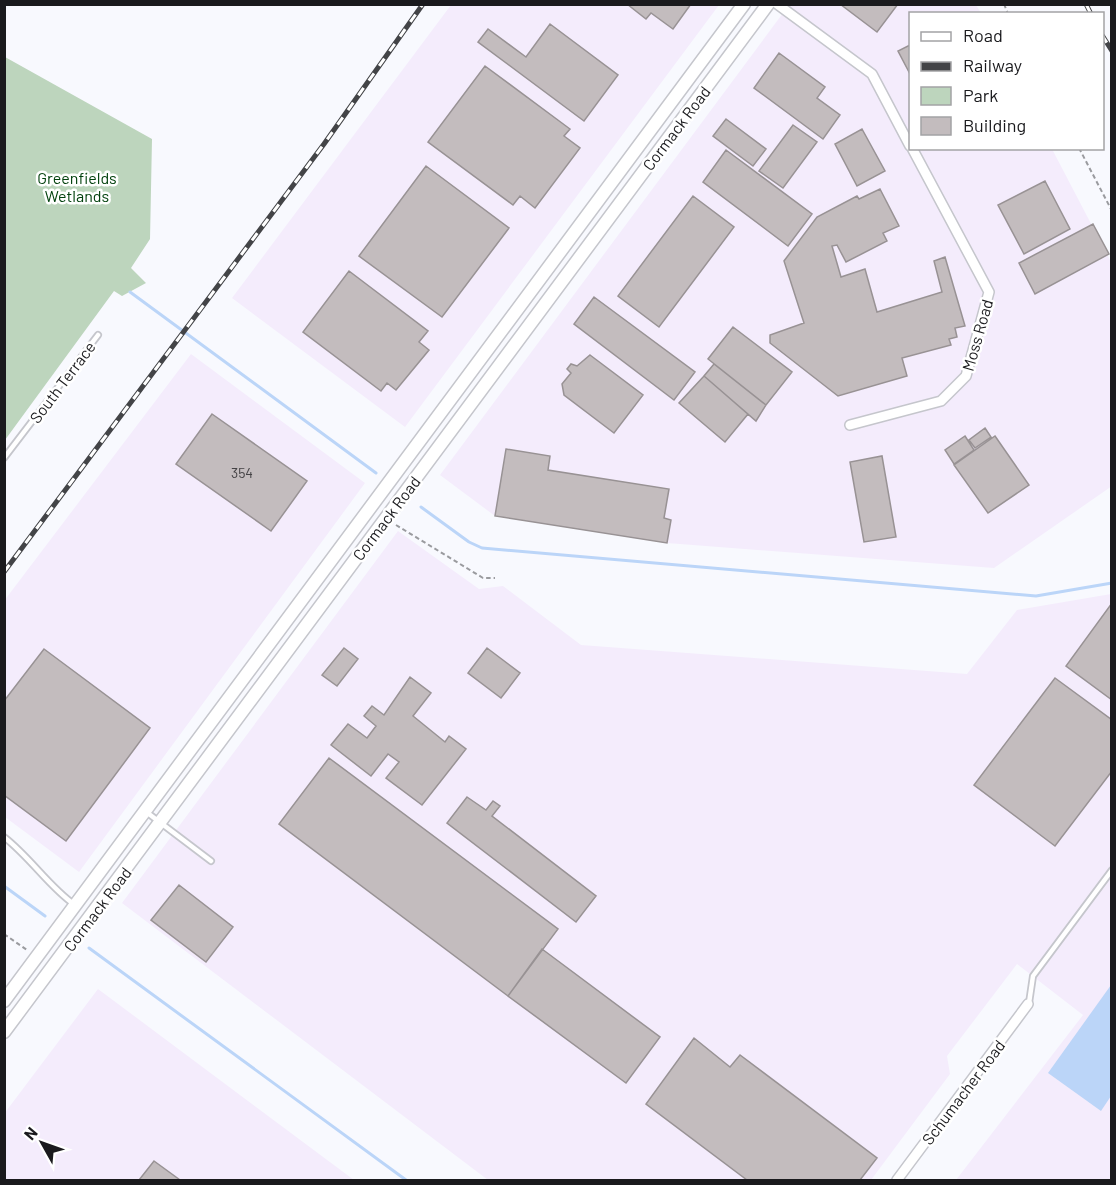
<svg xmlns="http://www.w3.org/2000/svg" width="1116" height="1185" font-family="Barlow,sans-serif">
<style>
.industrial{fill:#f4ecfc}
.green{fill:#bdd5bd}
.water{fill:#bbd5f8}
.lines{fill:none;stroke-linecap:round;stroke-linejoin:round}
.stream{stroke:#bbd5f8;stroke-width:3}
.building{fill:#c3bcbe;stroke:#989294;stroke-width:1.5}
.service-casing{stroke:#c5c6cc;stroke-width:8}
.minor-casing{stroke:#c5c6cc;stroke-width:12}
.tertiary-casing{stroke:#c5c6cc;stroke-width:15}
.path{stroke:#9a9b9f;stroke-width:2;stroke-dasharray:4.5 3;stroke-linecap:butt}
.service{stroke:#fff;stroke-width:4.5}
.minor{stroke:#fff;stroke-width:9}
.tertiary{stroke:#fff;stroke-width:12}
.rail-casing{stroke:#434447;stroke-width:5}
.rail{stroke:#fff;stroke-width:3;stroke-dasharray:9;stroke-linecap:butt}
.labels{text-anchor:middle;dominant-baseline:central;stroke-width:5;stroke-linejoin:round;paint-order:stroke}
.number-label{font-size:14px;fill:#444245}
.street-label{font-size:16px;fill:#1a1a1d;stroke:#fff}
.park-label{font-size:16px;fill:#00400c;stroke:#fff}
</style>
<rect width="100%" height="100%" fill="#f8f9fe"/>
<path class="industrial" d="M451,5h268l-314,422 -173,-129z
M789,5h187l5,8 -71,1v134l142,1 59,113 1,224 -118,82 -327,-25 -172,-27 -55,-41z
M191,354l174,129 -286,389 -74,-55 -1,-216z
M398,531l81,58 24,-3 78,59 386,29 50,-64 94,-16v586h-155l127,-165 -66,-51 -70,92 3,18 -79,106h-383l-366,-277z
M98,989l256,191h-349l-1,-66z"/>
<path class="green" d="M5,57l147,82 -2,100 -19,29 15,15 -24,13 -8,-5 -109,149z"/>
<path class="water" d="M1111,985v111l-10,15 -53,-38z"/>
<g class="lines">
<path class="stream" d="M130,292l246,181
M421,507l48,35 13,6 554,48 76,-13
M4,886l41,30
M89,948l317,232"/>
</g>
<path class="building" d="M627,4h64l-18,25 -22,-16 -5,6z
M840,4h58l-21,28z
M550,24l68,51 -34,46 -106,-79 10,-13 38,28z
M910,45v29l-12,-23z
M779,53l46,34 -8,11 23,17 -17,24 -69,-51z
M485,66l85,63 -6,7 16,12 -45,60 -15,-12 -7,9 -85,-63z
M726,119l40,30 -13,17 -40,-30z
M793,125l24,17 -34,46 -24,-17z
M862,129l23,42 -28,15 -22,-42z
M726,150l86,64 -24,32 -85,-64z
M426,166l83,62 -67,89 -83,-61z
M1045,181l25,48 -46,25 -26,-49z
M880,189l19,37 -16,7 4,8 -41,21 -9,-17 -5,1 9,31 24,-8 12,43 65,-20 -8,-31 11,-4 20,69 -10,2 2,9 -8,2 2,6 -49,13 5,18 -69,20 -68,-53v-8l34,-12 -20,-62 33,-44 40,-21 2,3z
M693,196l41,31 -75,100 -41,-31z
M1093,224l16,30 -74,40 -16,-31z
M349,271l79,60 -9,11 10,8 -33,40 -9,-7 -6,8 -78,-59z
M594,297l101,75 -21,28 -100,-76z
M733,327l59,45 -26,33 -58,-46z
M590,355l53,40 -29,38 -50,-38 -2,-11 9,-11 -4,-4 4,-5 6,2z
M714,364l52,41 -10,16 -52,-45z
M704,376l44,38 -23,28 -46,-39z
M212,414l95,67 -36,50 -95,-67z
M985,428l6,9 -16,11 -6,-8z
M965,436l9,14 -20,14 -9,-14z
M995,436l34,49 -41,28 -34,-48z
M506,449l44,7 -2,14 121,19 -5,29 7,2 -4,23 -172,-27z
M882,456l14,81 -32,5 -14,-80z
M1112,603v97l-46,-34z
M344,648l14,11 -21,27 -15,-11z
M487,648l33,25 -19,25 -33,-25z
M44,649l106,79 -84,113 -62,-46v-94z
M410,677l21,16 -18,23 32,26 4,-6 17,13 -44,56 -36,-27 13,-16 -11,-8 -17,22 -40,-31 17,-21 19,14 9,-12 -12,-10 8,-10 12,9z
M1055,678l57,42v51l-57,75 -81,-61z
M329,758l229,171 -50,67 -229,-172z
M467,797l19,13 7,-9 7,5 -8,10 104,80 -20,26 -129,-99z
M179,885l54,42 -27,35 -55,-42z
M542,949l118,88 -34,46 -118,-87z
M694,1038l36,29 10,-12 137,103 -17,22h-113l-101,-76z
M154,1161l26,19h-41z"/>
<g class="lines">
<defs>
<path id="service" d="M4,458l94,-123
M145,811l66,50
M4,837c27,21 45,50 71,68
M1029,1003l4,-27 79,-106"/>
<path id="minor" d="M777,4l95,70 38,72
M850,425l91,-24 25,-25 23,-84 -77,-144
M897,1180l131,-176"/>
<path id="tertiary" d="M4,1001l740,-997
M4,1032l764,-1028"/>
</defs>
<use href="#service" class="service-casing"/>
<use href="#minor" class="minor-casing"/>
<use href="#tertiary" class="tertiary-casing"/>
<path class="path" d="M1004,4l4,10
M1079,148l33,63
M396,525l87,53h12
M4,934l23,16"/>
<use href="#service" class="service"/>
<use href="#minor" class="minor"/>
<use href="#tertiary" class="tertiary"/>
<defs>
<path id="rail" d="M1086,4l5,10
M1102,35l10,16
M4,572l320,-428 99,-140"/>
</defs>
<use href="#rail" class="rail-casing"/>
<use href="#rail" class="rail"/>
</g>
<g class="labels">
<g class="number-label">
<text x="242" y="472">354</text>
</g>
<g class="street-label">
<text transform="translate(676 128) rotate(-53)">Cormack Road</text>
<text transform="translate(977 335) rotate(-74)">Moss Road</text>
<text transform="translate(62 382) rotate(-53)">South Terrace</text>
<text transform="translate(386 518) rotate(-53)">Cormack Road</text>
<text transform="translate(97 909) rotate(-53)">Cormack Road</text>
<text transform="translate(963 1092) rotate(-53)">Schumacher Road</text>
</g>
<g class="park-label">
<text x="77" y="177">Greenfields<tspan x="77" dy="18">Wetlands</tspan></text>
</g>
</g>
<rect width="1116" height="1185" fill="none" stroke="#1a1a1d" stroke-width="12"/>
<rect x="909" y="12" width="195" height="138" fill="#ffffff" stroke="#a3a3a5" stroke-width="1.5"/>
<rect x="921" y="32" width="30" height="9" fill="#ffffff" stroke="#a3a3a5" stroke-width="1.5"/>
<text x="963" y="42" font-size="18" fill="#1a1a1d">Road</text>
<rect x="921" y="62" width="30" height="9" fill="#434447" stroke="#a3a3a5" stroke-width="1.5"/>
<text x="963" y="72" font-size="18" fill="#1a1a1d">Railway</text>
<rect x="921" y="87" width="30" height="18" fill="#bdd5bd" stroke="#a3a3a5" stroke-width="1.5"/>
<text x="963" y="102" font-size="18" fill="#1a1a1d">Park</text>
<rect x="921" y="117" width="30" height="18" fill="#c3bcbe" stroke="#a3a3a5" stroke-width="1.5"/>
<text x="963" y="132" font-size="18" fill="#1a1a1d">Building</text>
<g transform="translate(42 1143) rotate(310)" stroke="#ffffff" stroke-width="4.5" paint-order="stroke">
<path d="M0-4.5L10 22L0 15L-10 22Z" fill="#1a1a1d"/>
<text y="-9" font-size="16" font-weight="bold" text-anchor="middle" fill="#1a1a1d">N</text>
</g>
</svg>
